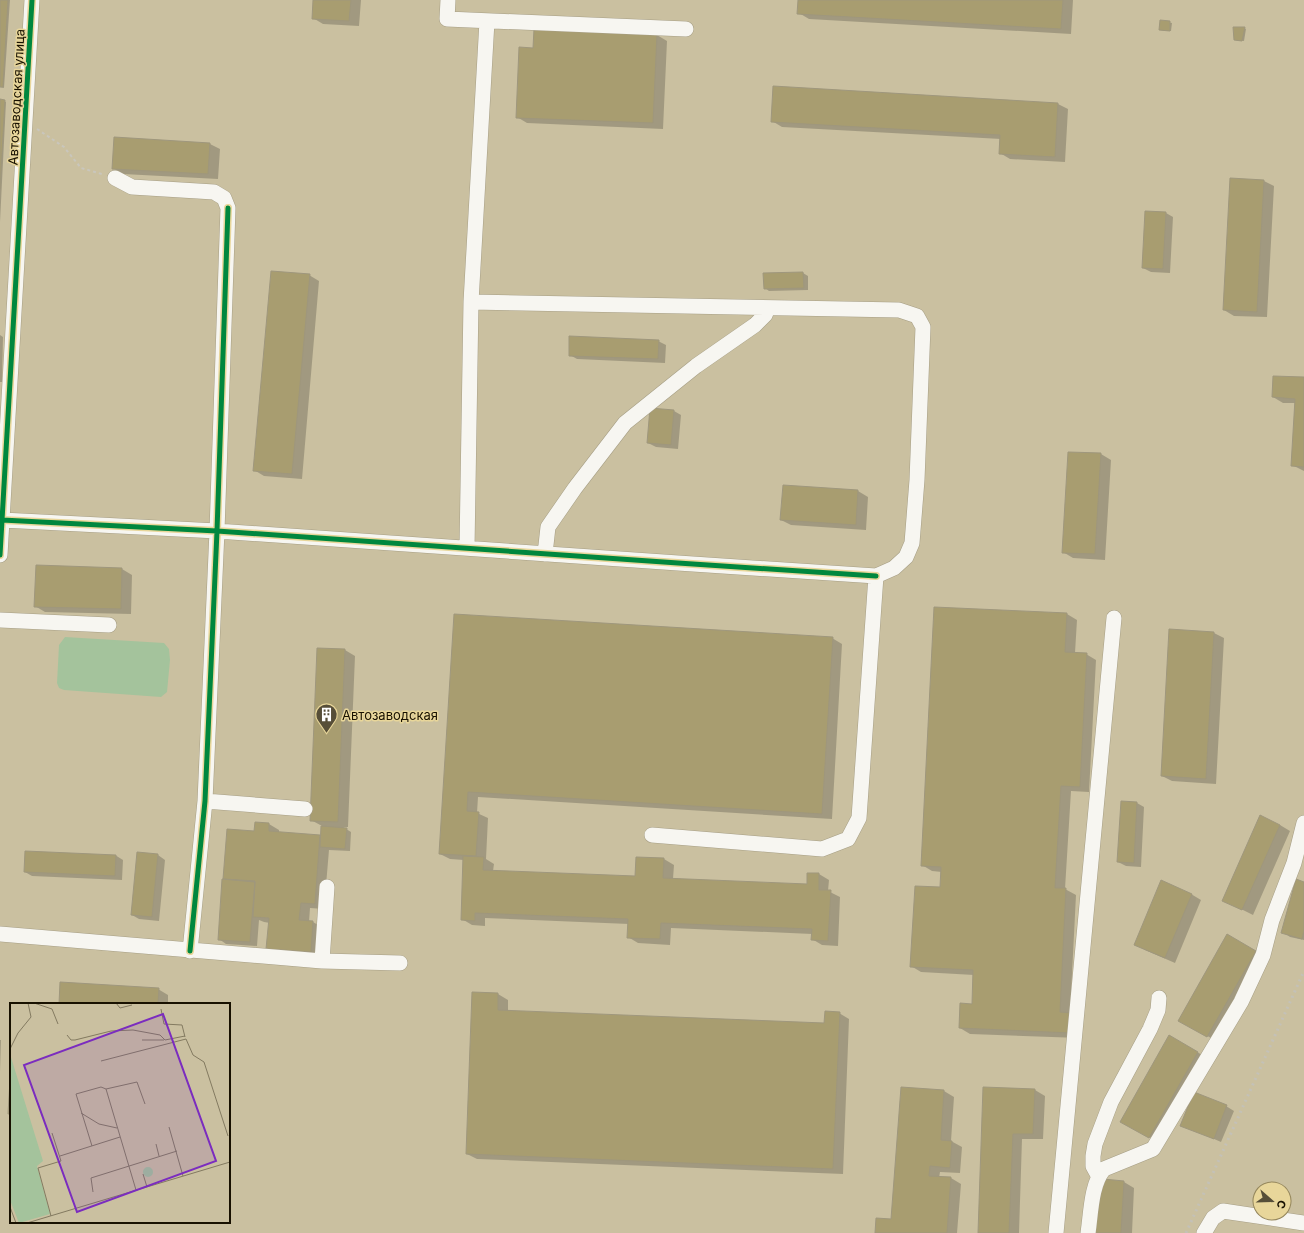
<svg xmlns="http://www.w3.org/2000/svg" width="1304" height="1233" font-family="Inter,sans-serif">
<style>
.green{fill:#a4c39c}
.shadow{fill:#0003}
.building{fill:#a89d70;stroke:#9f977d}
.lines{fill:none;stroke-linecap:round;stroke-linejoin:round}
.minor-casing{stroke:#a69e85;stroke-width:16}
.path{stroke:#c9c6bc;stroke-width:2;stroke-dasharray:3 3;stroke-linecap:butt}
.minor{stroke:#f7f6f1;stroke-width:15}
.rail{stroke:#c4c1b7;stroke-width:3;stroke-dasharray:2 4;stroke-linecap:butt}
.cycleway-casing{stroke:#e8d69a;stroke-width:8}
.cycleway{stroke:#00873e;stroke-width:5}
.labels{text-anchor:middle;dominant-baseline:central;stroke-width:3;stroke-linejoin:round;paint-order:stroke}
.street-label{font-size:13px;fill:#181100;stroke:#e8d69a}
.poi-label{font-size:13px;fill:#181100;stroke:#e8d69a;text-anchor:start}
.inset-road{fill:none;stroke:#837a60;stroke-width:1}
.view{fill:#7b2cbf;fill-opacity:0.15;stroke:#7b2cbf;stroke-width:2}
.inset-edge{fill:none;stroke:#181100;stroke-width:2}
</style>
<rect width="100%" height="100%" fill="#cac0a0"/>
<path class="green" d="M65,637l99,6 5,6 1,11 -3,32 -6,5 -97,-7 -5,-2 -2,-5 2,-38z"/>
<path class="shadow" d="M0,0h10l-6,88 -4,-1z
M314,0h47l-2,26 -36,-2 -10,-6z
M799,0h274l-2,34 -262,-15 -10,-6z
M1160,21l12,2 -1,8 -11,-1z
M1244,28l2,1 -2,12 -9,-1z
M657,35l10,6 -4,88 -136,-6 -10,-6 17,-68z
M774,87l284,17 10,5 -3,53 -55,-3 -10,-6 1,-14 -219,-12 -10,-6z
M0,100l6,2 -6,120z
M115,138l95,6 10,5 -2,30 -95,-5 -10,-6z
M1264,181l10,5 -7,131 -33,-1 -10,-6z
M1166,213l7,4 -3,56 -19,-1 -8,-4z
M803,273l5,3v14l-39,1 -4,-3 -1,-14z
M309,275l10,6 -17,198 -38,-3 -10,-6z
M0,335l3,2 -1,45h-2z
M658,341l8,4 -1,18 -88,-4 -7,-4z
M1304,378v93l-12,-6 3,-62h-12l-10,-6z
M674,411l7,4 -3,34 -22,-2 -8,-4z
M1069,453l32,1 10,6 -6,100 -32,-2 -10,-6z
M784,486l74,5 10,6 -2,33 -75,-5 -10,-5z
M37,566l85,3 10,6 -1,39 -86,-2 -10,-6z
M935,608l132,6 10,6 -2,33 11,1 10,6 -7,132 -18,-1 -6,98 11,6 -6,119 10,24 -110,-4 -10,-6 13,-23 1,-30 -53,-3 -10,-6 30,-78 1,-16 -10,-1 -10,-6z
M455,615l377,23 10,6 -10,175 -354,-22 -1,16 11,5 -2,41 8,5 -1,7 143,6 28,-18 10,6 -1,14 135,6 11,-11 10,6 -1,11 12,6 -2,49 -16,-1 -10,-6v-5l-141,-6 -1,17 -32,-2 -10,-6 1,-13 -144,-6v8l-13,-1 -10,-6 2,-59 -14,-1 -10,-5z
M1214,633l10,5 -8,146 -44,-3 -10,-5z
M345,650l10,6 -7,171h-5l8,5 -1,19 -21,-1 -5,59 -14,-1 -1,14h4l10,6 -2,29 -44,-3 -7,-31 -6,-1 -5,-2 -2,26 -31,-2 -7,-5 10,-58 -5,-3 31,-46 14,-8 10,6v3l42,4 1,-11 -11,-6z
M1122,802l15,1 7,4 -3,60 -15,-1 -8,-4z
M1280,825l10,6 -37,84 -30,-15z
M115,855l8,5 -1,20 -90,-4 -7,-4z
M158,855l7,5 -6,61 -20,-2 -7,-4z
M1304,883v57l-14,-3 -7,-5z
M1191,894l10,6 -26,63 -30,-13 -10,-6z
M1227,935l38,22 -47,85 -39,-22z
M158,989l10,6v9h-108z
M498,994l10,6v11l317,13 14,-11 10,6 -6,155 -366,-15 -10,-5z
M1169,1037l39,21 -48,85 -39,-22z
M0,1040h1l-1,32z
M902,1088l42,3 10,6 -3,44 11,6 -2,26 -20,-1 -1,6h12l10,6 -4,49h-81l16,-13z
M984,1088l51,2 10,6 -2,43h-21l-3,94h-40z
M1226,1106l8,5 -13,31 -39,-17z
M1124,1182l10,6 -2,45h-36z"/>
<path class="building" d="M0,0h8l-5,87h-3z
M313,0h38l-2,21 -37,-2z
M798,0h265l-2,29 -264,-15z
M1160,20l10,1v10l-11,-1z
M1233,27h12l-3,14 -8,-1z
M534,29l123,5 -4,89 -137,-5 3,-71 14,1z
M773,86l285,17 -3,54 -56,-3 1,-19 -229,-13z
M0,99l5,1 -5,89z
M114,137l96,6 -2,31 -96,-5z
M1230,178l34,2 -7,132 -34,-2z
M1145,211l21,1 -3,57 -21,-1z
M271,271l39,3 -18,200 -39,-3z
M803,272l1,16 -40,1 -1,-16z
M569,336l90,4 -1,19 -89,-3z
M1273,376l31,1v90l-13,-1 4,-67 -23,-2z
M650,408l24,2 -3,35 -24,-2z
M1068,452l33,1 -6,101 -33,-1z
M783,485l75,5 -2,35 -76,-5z
M36,565l86,3 -1,41 -87,-2z
M934,607l133,6 -2,39 22,1 -7,134 -19,-1 -6,102h11l-6,124 12,1 -1,20 -112,-5 1,-25 12,1 1,-34 -63,-3 5,-81 25,1 1,-20 -20,-1z
M454,614l379,23 -11,177 -354,-22 -1,19 12,1 -3,44 -37,-2z
M1169,629l45,3 -8,147 -45,-3z
M317,648l28,1 -7,173 -28,-1z
M1121,801l16,1 -3,61 -17,-1z
M1260,815l20,10 -38,85 -20,-9z
M255,822l14,1v8l51,4 -5,69 -14,-1 -2,17 14,1 -2,31 -45,-3 3,-31 -16,-1 2,-36 -32,-2 4,-50 27,2z
M321,826l26,2 -2,21 -25,-2z
M25,851l91,4 -1,21 -91,-4z
M137,852l21,2 -6,63 -21,-2z
M463,856l21,1 -1,13 152,6 1,-19 28,1 -1,20 144,6v-11h12v17h12l-3,51 -17,-1 1,-11 -151,-6 -1,16 -33,-1 1,-19 -153,-6v8l-14,-1z
M222,879l33,3 -5,60 -32,-2z
M1296,879l8,3v49l-2,8 -21,-6z
M1161,880l31,14 -27,64 -31,-13z
M1227,934l29,17 -49,86 -29,-16z
M60,982l99,6 -1,16h-99z
M472,992l26,1v17l326,13 1,-12 15,1 -7,157 -367,-15z
M1169,1035l29,17 -49,86 -29,-16z
M10,1080h1v34h-3z
M901,1087l43,3 -3,50 11,1 -2,27 -20,-2 -1,10 22,1 -4,56h-72l1,-15 15,1z
M983,1087l52,2 -2,45h-20l-4,99h-31z
M1194,1092l33,13 -13,34 -34,-13z
M1103,1179l21,2 -3,52h-27z"/>
<g class="lines">
<defs>
<path id="minor" d="M448,0l-1,19 239,10
M115,178l17,9 82,5 10,6 4,10 -11,323 -12,270 -15,150
M2,520l215,11 461,32 198,13 18,-8 12,-11 6,-14 5,-63 6,-153 -6,-11 -18,-6 -428,-8
M467,548l4,-246 16,-281
M545,554l3,-27 27,-39 50,-65 71,-57 59,-41 10,-10 3,-7
M0,555l32,-555
M0,620l109,5
M205,801l100,8
M652,835l170,14 26,-10 11,-21 17,-242
M0,934l322,27 78,2
M322,961l5,-74
M1098,1175l-5,-9v-10l2,-12 16,-42 39,-73 8,-19 1,-12
M1056,1233l58,-615
M1088,1233c3,-20 3,-49 16,-64l49,-20 88,-147 22,-47 9,-35 22,-57 10,-40
M1204,1233l9,-15 10,-7 81,12"/>
</defs>
<use href="#minor" class="minor-casing"/>
<path class="path" d="M37,129l27,18 17,21 21,6"/>
<use href="#minor" class="minor"/>
<path class="rail" d="M1186,1233l118,-262"/>
<defs>
<path id="cycleway" d="M2,520l215,11 461,32 198,13
M0,555l32,-555
M190,951l15,-150 12,-270 11,-323"/>
</defs>
<use href="#cycleway" class="cycleway-casing"/>
<use href="#cycleway" class="cycleway"/>
</g>
<defs>
<symbol id="building-pin" viewBox="-11 -11 22 30"><path d="M0 17L-7.5 6A9.5 9.5 0 1 1 7.5 6Z" fill="#564e38" stroke="#e8d69a"/><path d="M-4-6H4V6H1V3H-1V6H-4ZM-2.5-4.3h1.7v1.8h-1.7ZM.8-4.3h1.7v1.8H.8ZM-2.5-1h1.7V.8h-1.7ZM.8-1h1.7V.8H.8Z" fill="#fff"/></symbol>
</defs>
<g fill-rule="evenodd">
<use href="#building-pin" x="314" y="702" width="25" height="34"/>
</g>
<g class="labels">
<g class="street-label">
<text transform="translate(16 97) rotate(-87)">Автозаводская улица</text>
</g>
<g class="poi-label">
<text x="342" y="715">Автозаводская</text>
</g>
</g>
<g transform="translate(10 1003)">
<rect width="220" height="220" fill="#cac0a0"/>
<path d="M0,51l33,107 -6,5 13,48 -31,9 -9,-23zM133 169a5 5 0 1 1 10 0a5 5 0 1 1-10 0Z" fill="#a4c39c"/>
<path class="inset-road" d="M24,0l18,6 6,15M106,0l4,5 12,-3M151,6l3,15 18,1 3,12M57,32l4,5h4l36,-9 22,-1 27,5 5,5 20,-4M132,37h22M0,46l8,-16 13,-16 -3,-14M91,58l85,-22 7,16 11,7 24,74M96,86l30,101M71,110l18,11 18,4M159,124l14,49M146,141l3,12M82,143l-16,-52 25,-7 5,2 31,-7 8,22M50,153l60,-19M133,171l4,13M83,189l-2,-14 86,-27M0,204l6,16M41,213l-13,-48 23,-7 -9,-28M17,220l203,-61"/>
<path class="view" d="M153,11l53,147 -139,51 -53,-147z"/>
<rect width="220" height="220" class="inset-edge"/>
</g>
<g transform="translate(1272 1201) rotate(110)"><circle r="19" fill="#e8d69a" stroke="#95875c"/>
<path d="M0-3L7 15L0 10L-7 15Z" fill="#564e38"/>
<text y="-6" font-size="11" font-weight="bold" text-anchor="middle" fill="#181100">С</text>
</g>
</svg>
